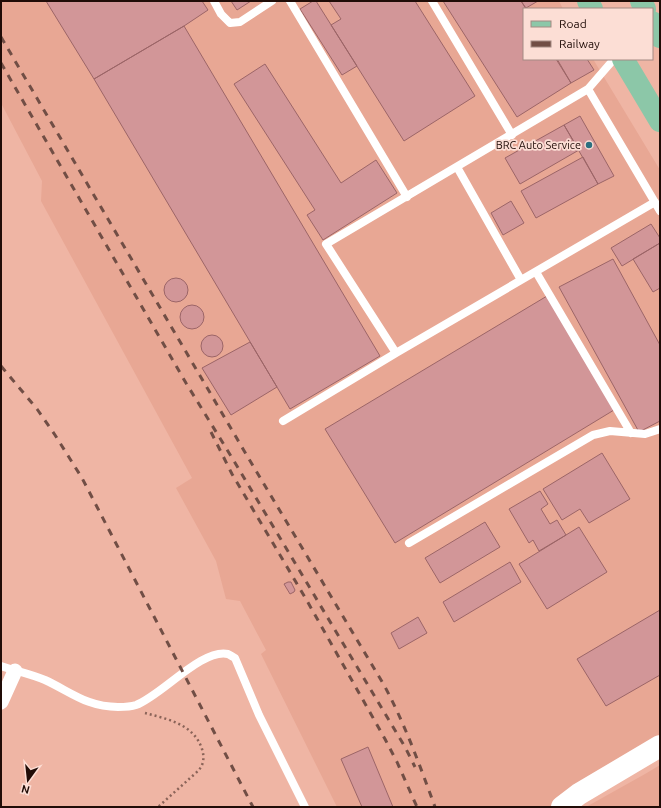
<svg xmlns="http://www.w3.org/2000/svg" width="661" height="808" font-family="Ubuntu,sans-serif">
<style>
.built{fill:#e8a794}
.building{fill:#d29698;stroke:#9c6567}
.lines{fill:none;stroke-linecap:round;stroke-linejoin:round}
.path{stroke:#8a6358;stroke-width:2.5;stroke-dasharray:2 3;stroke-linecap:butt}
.service{stroke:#fff;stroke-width:8}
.minor{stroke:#fff;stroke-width:15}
.secondary{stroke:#fff;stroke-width:22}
.primary{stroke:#8cc7a8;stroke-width:22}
.rail{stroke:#714e45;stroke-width:3;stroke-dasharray:7 7;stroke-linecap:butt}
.poi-dot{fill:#2c7080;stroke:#fcded5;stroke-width:1.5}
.labels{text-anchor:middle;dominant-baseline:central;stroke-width:3.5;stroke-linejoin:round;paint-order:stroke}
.poi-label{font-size:11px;fill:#200c07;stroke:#fcded5;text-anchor:end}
</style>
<rect width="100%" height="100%" fill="#efb5a4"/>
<path class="built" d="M1,1h558l4,8h-39v50h69l67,111v584l-95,53h-228l-76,-153 5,-4 -26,-49 -14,-2 -10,-38 -40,-73 16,-10 -151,-277 1,-20 -41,-78z
M660,765v42h-74l59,-33z"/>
<path class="building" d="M46,1h156l6,9 -24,16 -90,53z
M231,1h20l-14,9z
M313,1h3l41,65 -15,9 -42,-66z
M329,1h86l60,95 -71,45 -73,-116 10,-6z
M443,1h78l5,8h-2v50h32l15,24 -54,34z
M521,1h17l-12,7z
M184,26l196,330 -90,53 -196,-330z
M557,59h30l7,11 -23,13z
M265,64l76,119 35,-23 21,33 -74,47 -16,-25 8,-5 -81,-126z
M580,116l34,60 -16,8 -34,-59z
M564,125l15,25 -59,34 -15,-26z
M583,157l15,27 -62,34 -15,-27z
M511,201l13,22 -21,12 -12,-22z
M651,224l9,14v5l-38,23 -11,-18z
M660,243v45l-7,4 -20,-33z
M613,259l47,86v76l-21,11 -80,-145z
M164 290a12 12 0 1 1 24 0a12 12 0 1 1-24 0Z
M547,296l67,114 -219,133 -70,-114z
M180 317a12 12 0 1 1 24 0a12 12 0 1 1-24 0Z
M201 346a11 11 0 1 1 22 0a11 11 0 1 1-22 0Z
M250,342l27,45 -46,28 -29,-47z
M602,453l28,46 -41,24 -9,-14 -18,11 -19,-31z
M540,491l8,13 -7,5 9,15 7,-4 9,15 -27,16 -6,-11 -4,3 -20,-34z
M485,522l15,25 -60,36 -15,-25z
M579,527l28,45 -60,37 -28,-45z
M510,562l11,20 -67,40 -11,-20z
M288,582h3l4,8 -1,2 -4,2 -6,-10z
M660,610v65l-54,31 -29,-47z
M418,617l9,16 -28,16 -8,-16z
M368,747l25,60h-31l-21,-48z"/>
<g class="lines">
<path class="path" d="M145,713c22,6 49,11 57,36 2,6 2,13 -1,18 -3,5 -9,9 -13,13 -10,9 -20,18 -30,27"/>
<path class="service" d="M214,1l7,13 9,9 10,-1 32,-21
M290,1l117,196
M432,1l80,134
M614,59l-26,30 -262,155 70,109 259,-151
M588,89l72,122
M457,167l64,113
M536,272l95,161
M283,421l113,-68
M409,543l184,-108 17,-4 35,3 15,-5
M1,666c15,5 30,8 44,14 26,12 42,27 73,27 6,0 12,0 18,-2 25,-9 66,-57 92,-51 2,1 5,3 7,4l24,57 46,92"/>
<path class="minor" d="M1,702l14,-31"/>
<path class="secondary" d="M562,807l17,-13 81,-48"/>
<path class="primary" d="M588,1l4,8
M641,1l4,8
M652,22l8,15
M623,59l37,62"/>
<path class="rail" d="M1,37l245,417 138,231c21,39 36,81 51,122
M1,63l185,320 48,78 171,286 10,20
M1,366l36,43 18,26 27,43 171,329
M211,432l21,42 74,125 79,140 12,23 20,45"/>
</g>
<circle class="poi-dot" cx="589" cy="145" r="4"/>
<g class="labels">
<g class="poi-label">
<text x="581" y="145">BRC Auto Service</text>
</g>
</g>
<rect width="661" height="808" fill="none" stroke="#200c07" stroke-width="4"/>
<rect x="523" y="8" width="130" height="52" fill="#fcded5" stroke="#a48a83"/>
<rect x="531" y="21" width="20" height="6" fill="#8cc7a8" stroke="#a48a83"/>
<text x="559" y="28" font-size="12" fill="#200c07">Road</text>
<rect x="531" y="41" width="20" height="6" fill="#714e45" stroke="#a48a83"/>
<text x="559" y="48" font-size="12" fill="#200c07">Railway</text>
<g transform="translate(28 780) rotate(195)" stroke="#fcded5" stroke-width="3" paint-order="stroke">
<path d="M0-3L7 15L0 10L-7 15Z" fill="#200c07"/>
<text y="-6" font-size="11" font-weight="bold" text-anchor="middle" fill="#200c07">N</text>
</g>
</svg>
